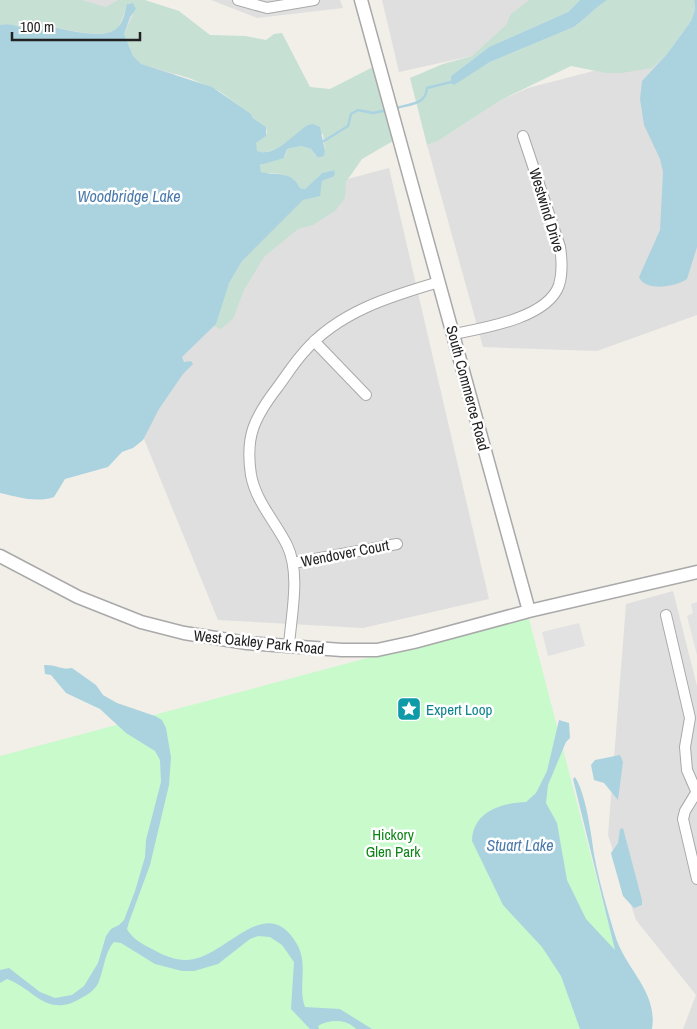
<svg xmlns="http://www.w3.org/2000/svg" width="697" height="1029" font-family="'Archivo Narrow',sans-serif">
<style>
.residential{fill:#e0dfdf}
.wetland{fill:#c6e0d4}
.park{fill:#c8facc}
.parking{fill:#e2e2e2}
.water{fill:#aad3df}
.lines{fill:none;stroke-linecap:round;stroke-linejoin:round}
.stream{stroke:#aad3df;stroke-width:2.5}
.minor-casing{stroke:#a9a9a9;stroke-width:12}
.tertiary-casing{stroke:#a9a9a9;stroke-width:15}
.minor{stroke:#fff;stroke-width:10}
.tertiary{stroke:#fff;stroke-width:12}
.labels{text-anchor:middle;dominant-baseline:central;stroke-width:5;stroke-linejoin:round;paint-order:stroke}
.street-label{font-size:15px;fill:#222;stroke:#fff}
.culture-label{font-size:15px;fill:#0d838f;stroke:#fff;text-anchor:start}
.park-label{font-size:15px;fill:#0c8416;stroke:#fff}
.water-label{font-size:16px;font-style:italic;fill:#4a7aab;stroke:#fff}
</style>
<rect width="100%" height="100%" fill="#f2efe9"/>
<path class="residential" d="M0,0h142l92,209 155,-41 100,431 -126,29 -145,-8 -99,-242 -119,39z
M211,0h129l3,8 -86,10z
M382,0h200l-110,56 -73,16z
M697,44v271l-100,36 -114,-4 -56,-202 11,-4 63,-41 27,-12z
M673,591l24,95v343h-14l13,-34 -60,-75 -28,-85 18,-231z"/>
<path class="wetland" d="M0,0h82l24,7 12,-7h27l34,11 31,24 35,1 21,4 8,-6 8,-1 28,54 20,2 43,-22 20,74 -31,18 -16,23 -1,16 -10,13 -22,14 -15,4 -34,28 -20,33 -11,29 -12,10 -7,-3 15,-43 13,-22 61,-61c18,-4 14,-4 19,-19l11,-4 1,-7 -12,3 -17,16 -5,-1c-7,-15 -23,-15 -38,-15l-3,-6 4,-4 22,-6 2,-8 14,-3 10,3 7,9 5,-2 2,-5 -2,-17 -22,-4c-11,10 -30,27 -45,21v-8l11,-10 -1,-6 -13,-9 -3,-5 -31,-22 -30,-13 -48,-14 -8,-8 -9,-22 9,-19v-12h-5l-10,25c-18,13 -47,0 -69,-1 -6,0 -12,4 -19,3 -11,-2 -18,-8 -30,-5z
M529,0h51l-12,12 -79,35 -38,29 1,9 38,-23 84,-35c12,-8 19,-18 32,-27h88l1,9 -4,12 -24,33 -15,14 -30,5h-16l-35,-7 -70,34 -63,41 -11,4 -17,-67 33,-14 29,-8 34,-31 5,-11z"/>
<path class="park" d="M528,615l108,414h-636v-273z"/>
<path class="parking" d="M697,602v53l-10,-39 6,-3 -2,-9z
M579,623l6,23 -37,10 -6,-24z"/>
<path class="water" d="M607,0c-13,8 -21,19 -33,27l-84,35 -36,23 -3,-1v-8l38,-29 79,-35 12,-12z
M694,0h3v247l-10,32c-11,8 -42,13 -48,-2l21,-47 3,-58 -3,-13 -16,-34 -4,-26 2,-18 25,-27 24,-33 4,-12z
M133,3l3,6 -6,8 -6,17 9,22 8,8 71,23 38,26 3,5 13,9v9l-10,7 1,8c18,7 36,-17 51,-26l5,-1 7,3 5,24 -1,5 -6,2 -7,-9 -10,-3 -14,3 -3,9 -24,7 1,7c14,4 31,-2 39,16l5,1 17,-16 12,-3 1,4 -2,3 -11,4 -2,15 -17,4 -61,61 -13,22 -13,41 -34,33 2,5 7,-1 2,3 -10,10 -24,35 -16,31 -10,8 -11,4 -14,15 -43,12 -11,18c-18,6 -36,0 -54,-4v-468c13,-3 18,3 30,5 8,2 17,-3 27,-2 16,3 51,13 62,-2 5,-6 6,-14 8,-22z
M44,665c11,-1 17,5 28,3l24,17 7,10 14,8 38,13 7,4 4,8 5,29 -2,28 -19,80 -21,57 -2,7c5,10 17,16 27,21 12,7 26,12 40,9 35,-7 72,-64 101,-18 15,22 2,44 10,66l35,2 32,20h-16c-9,-10 -26,-10 -38,-3l1,3h-9l-19,-20 3,-47 -12,-17 -12,-8 -12,-1 -8,3 -32,25 -24,7h-12l-27,-7 -34,-21 -7,-1c-9,9 -10,27 -15,39 -2,7 -10,13 -16,16 -36,23 -48,-8 -76,-18l-7,4v-13l9,-2 31,24 15,6 17,-3 12,-9 14,-23 8,-27 5,-7 8,-4 5,-5 11,-29 10,-34 1,-17 15,-58 -1,-22 -5,-9 -29,-18 -26,-24 -34,-16 -15,-18 -6,-1z
M559,720l10,3 1,15 -4,4 -18,43 -2,18 11,20 10,57 19,39 29,31 -42,-171 2,-2c11,17 16,56 19,77 5,27 13,55 21,81 10,34 43,56 37,94h-72l-19,-53 -19,-29 -39,-42 -31,-64c1,-29 28,-38 54,-39l10,-9 11,-22z
M620,755l3,7 -5,38 -14,-17 -10,-3 -3,-15 4,-5z
M623,828l19,72v5l-8,3 -11,-12 -11,-39 -1,-4 7,-10 2,-14z"/>
<g class="lines">
<path class="stream" d="M396,108c13,-4 30,-3 31,-20l24,-6
M324,141l24,-15 3,-12 7,-4 15,3 15,-3"/>
<defs>
<path id="minor" d="M238,0l29,8 47,-8
M454,334c30,-6 94,-16 105,-49 4,-13 3,-25 1,-38l-37,-111
M314,341l52,54
M293,563l104,-19
M666,615l24,103 -5,29 2,23 10,23
M289,646c2,-31 12,-72 -2,-101 -12,-24 -31,-43 -36,-70 -6,-38 3,-57 26,-87 9,-12 17,-25 27,-36 34,-40 87,-56 135,-70
M696,793l-11,18 -2,8 14,60"/>
<path id="tertiary" d="M361,0l168,611
M0,556l78,41 63,25 43,11 63,10 95,7h35l37,-8 115,-31 168,-39"/>
</defs>
<use href="#minor" class="minor-casing"/>
<use href="#tertiary" class="tertiary-casing"/>
<use href="#minor" class="minor"/>
<use href="#tertiary" class="tertiary"/>
</g>
<defs>
<symbol id="sight-square" viewBox="-11 -11 22 22"><rect x="-9" y="-9" width="18" height="18" rx="4" fill="#0f9aa8" stroke="#fff"/><path d="M0-6L1.8-2.2L6-1.7L2.9 1.2L3.7 5.4L0 3.3L-3.7 5.4L-2.9 1.2L-6-1.7L-1.8-2.2Z" fill="#fff"/></symbol>
</defs>
<g fill-rule="evenodd">
<use href="#sight-square" x="395" y="695" width="28" height="28"/>
</g>
<g class="labels">
<g class="street-label">
<text transform="translate(547 210) rotate(73)">Westwind Drive</text>
<text transform="translate(468 388) rotate(75)">South Commerce Road</text>
<text transform="translate(345 553) rotate(-11)">Wendover Court</text>
<text transform="translate(259 642) rotate(6)">West Oakley Park Road</text>
</g>
<g class="culture-label">
<text x="426" y="709">Expert Loop</text>
</g>
<g class="park-label">
<text x="393" y="834">Hickory<tspan x="393" dy="17">Glen Park</tspan></text>
</g>
<g class="water-label">
<text x="129" y="196">Woodbridge Lake</text>
<text x="520" y="845">Stuart Lake</text>
</g>
</g>
<path d="M12 32v8h128v-8" fill="none" stroke="#222222" stroke-width="2.5"/>
<text x="20" y="32" font-size="15" fill="#222222" stroke="#ffffff" stroke-width="4" paint-order="stroke">100 m</text>
</svg>
